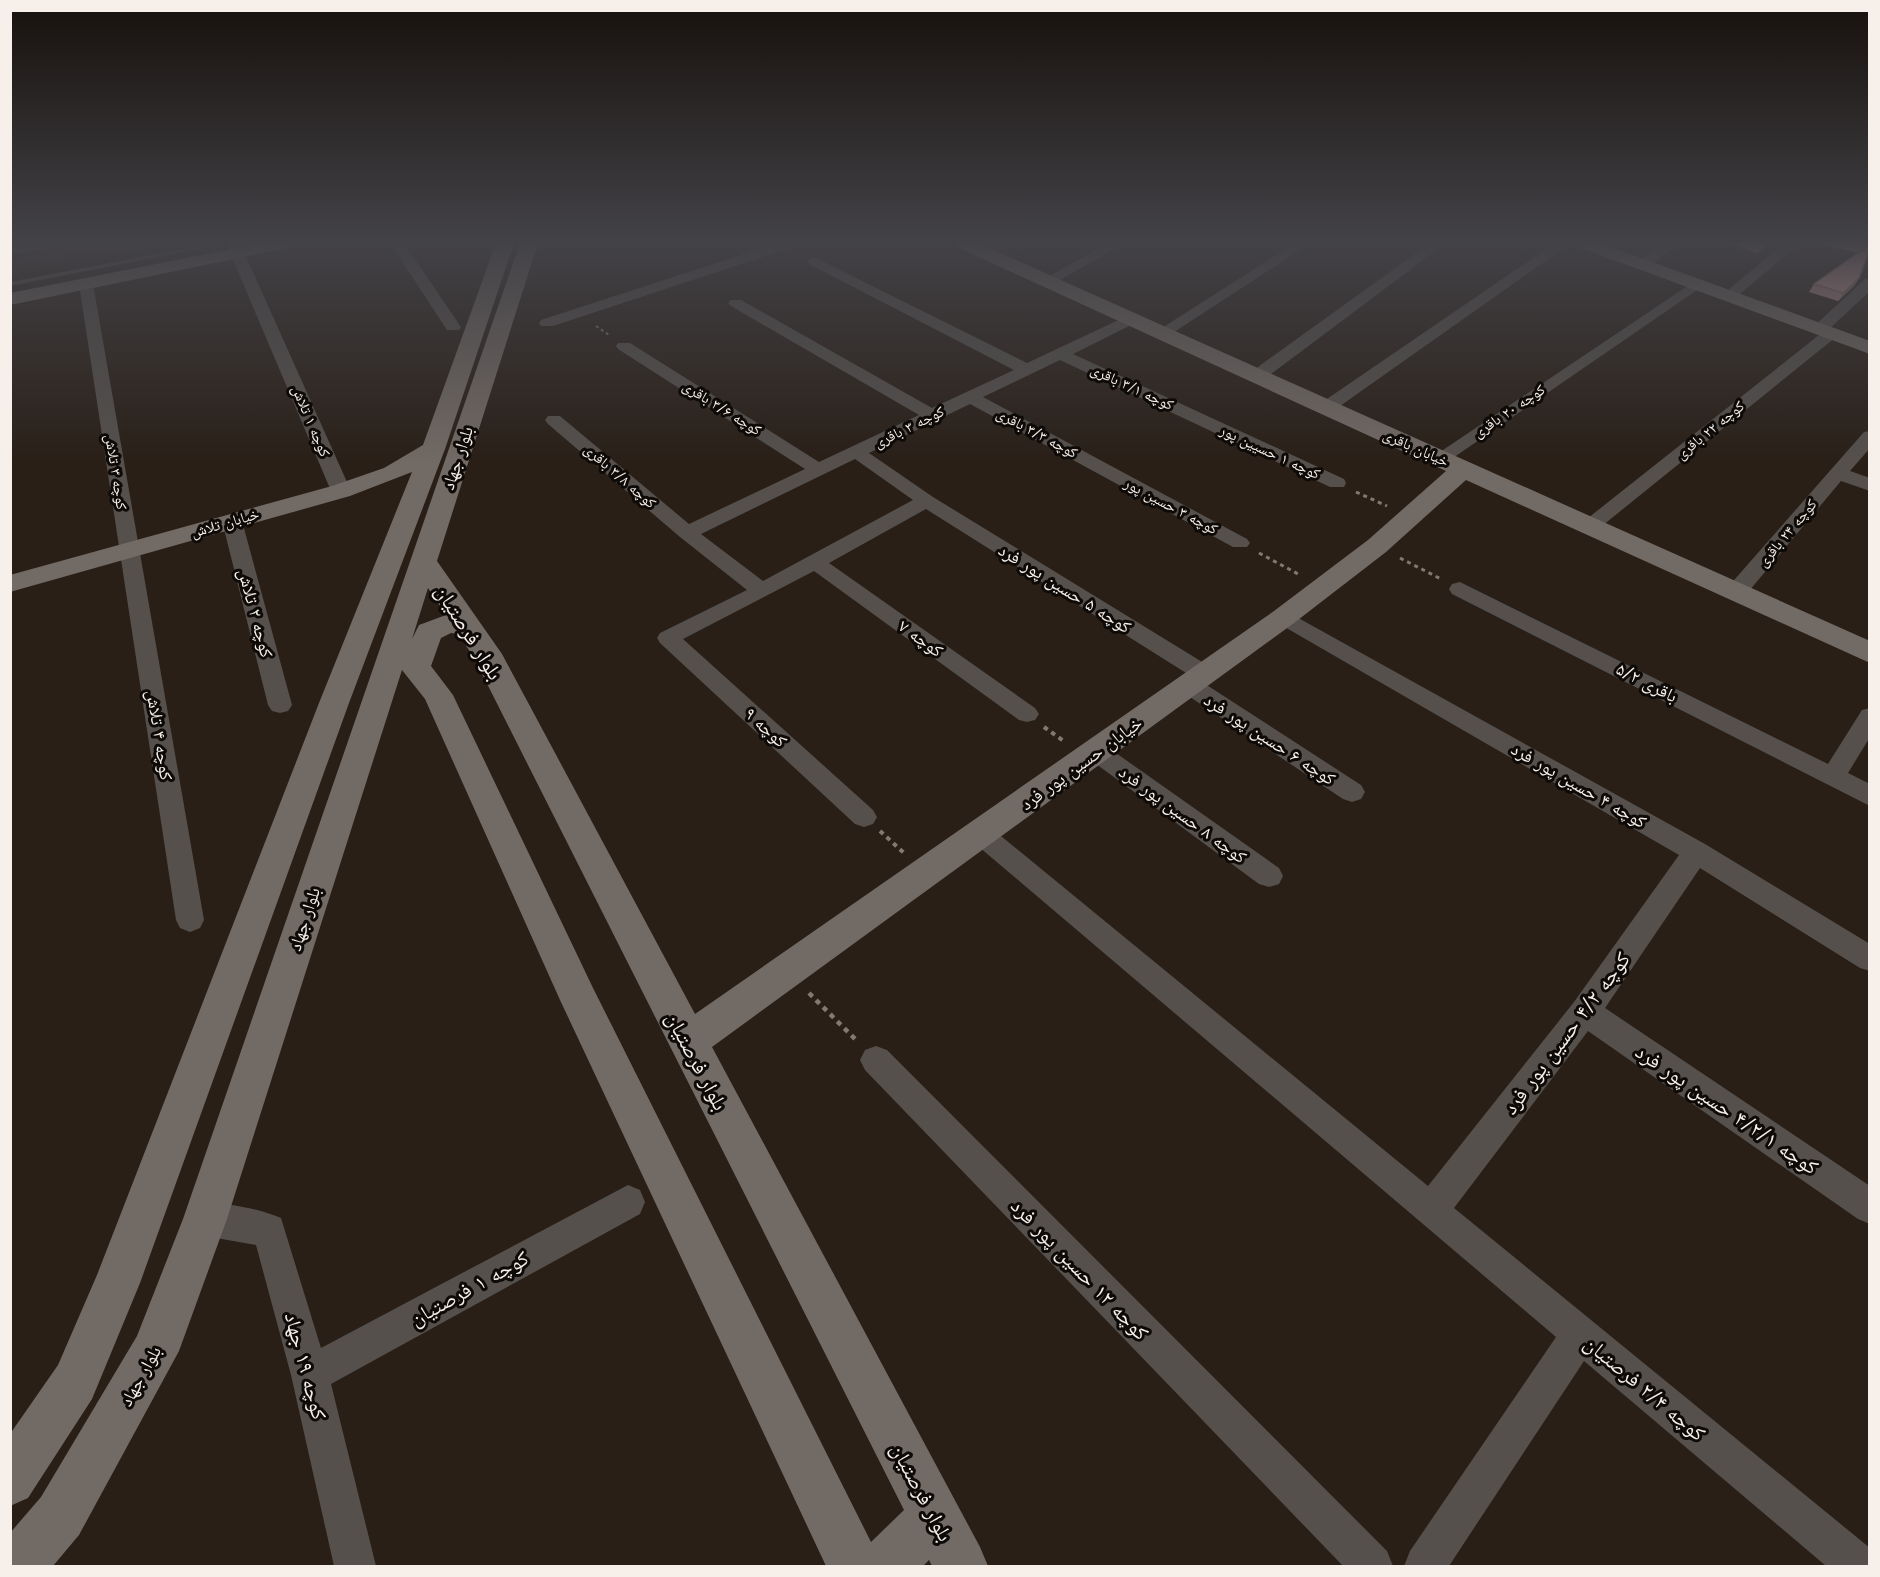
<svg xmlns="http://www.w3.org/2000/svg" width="1880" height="1577" font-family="'Work Sans','Noto Naskh Arabic',sans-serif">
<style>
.built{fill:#36271a}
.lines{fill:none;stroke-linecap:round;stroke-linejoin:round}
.path-far3{stroke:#827973;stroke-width:2;stroke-dasharray:3 3;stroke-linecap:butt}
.path-far2{stroke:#827973;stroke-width:3;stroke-dasharray:4 4;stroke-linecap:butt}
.path-far1{stroke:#827973;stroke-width:4;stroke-dasharray:4.5 4.5;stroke-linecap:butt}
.path{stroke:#827973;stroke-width:4.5;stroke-dasharray:5 5;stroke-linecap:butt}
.lane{fill:#55504c;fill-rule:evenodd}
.street{fill:#55504c;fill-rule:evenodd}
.secondary{fill:#726a64;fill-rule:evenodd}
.wall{fill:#c19290}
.shaded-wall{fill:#9d7775}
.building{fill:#e0aaa7;stroke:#9d7775;stroke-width:1.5}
.labels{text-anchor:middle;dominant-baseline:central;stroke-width:6;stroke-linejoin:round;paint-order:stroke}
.far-street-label{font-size:15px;fill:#f6efea;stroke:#0e0a07}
.street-label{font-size:18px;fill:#f6efea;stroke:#0e0a07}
.near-street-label{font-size:21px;fill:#f6efea;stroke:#0e0a07}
</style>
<rect width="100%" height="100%" fill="#291f17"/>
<path class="built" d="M87,243h84l-160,31v-16z"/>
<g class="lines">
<path class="path-far3" d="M596,326l13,9"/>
<path class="path-far2" d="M1356,492l31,14
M1259,553l41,22
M1400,558l41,21"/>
<path class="path-far1" d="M1044,727l21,15
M880,831l24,22"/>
<path class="path" d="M809,993l48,48"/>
<path class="lane" d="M216,243h13l-219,43v-4z"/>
<path class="street" d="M31,243h28l-2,3 -47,9v-8z
M226,243h14l111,248 -3,4h-14l-3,-4z
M390,243h14l57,84 -2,3h-12z
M778,243h20l-2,3 -243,80h-12l-2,-3 2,-3z
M1108,243h17l-72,41h-10l-2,-3z
M1295,243h16l-143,93 -6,2 -8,-5z
M1430,243h16l-183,137h-12l-2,-4 2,-4z
M1555,243h16l-238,168h-12l-3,-4 3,-4z
M1663,243h16l-32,25h-10v-6z
M1785,243h15l-67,57h-10l-3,-3 3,-3z
M814,257l213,106 100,-47h10l3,3 -3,3 -64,32 271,125 2,4 -2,4h-14l-270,-127 -77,37 264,142 3,4 -3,4h-14l-263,-143 -101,49 64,44 279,171 4,6 -4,6h-13l162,105 4,7 -4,7 -9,3 -9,-3 -162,-108 -4,-6 4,-6 13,-1 -268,-169 -97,54 206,145 4,6 -4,6 -8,2 -8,-2 -205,-149 -131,68 190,171 4,7 -4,7 -9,3 -9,-3 -195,-181 -3,-5 3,-5 87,-43 -67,-53 -132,-113 -3,-4 3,-4h12l129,108 116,-55 -187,-120 -2,-3 2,-3h12l189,119 100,-47 -188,-109 -3,-3 3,-3h10l191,108 82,-38 -205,-106 -2,-3zM855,459l58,41 -150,81 -62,-47z
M1870,278v13l-42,39 8,1 2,3 -2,3 -239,193h-14l-3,-4 3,-4 236,-187 -6,-2 -2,-3 2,-3 52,-48z
M86,280l7,4 111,636 -4,8 -10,4 -10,-4 -4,-8 -97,-636z
M1695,281l5,1 2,3 -2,3 -253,174 -7,2 -9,-6z
M1870,431v17l-20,23 20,7v13l-29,-10 -97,116h-16l-3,-5 3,-5 136,-155z
M232,515l7,2 3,4 50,184 -4,6 -8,2 -8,-2 -4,-6 -46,-184 3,-4z
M1460,582l368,182 34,-54 8,-2v29l-22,36 22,11v22l-418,-212 -3,-5 3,-5z
M1284,610l421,234 165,100v27l-10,-3 -160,-100 -95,140 265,178v38l-12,-5 -270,-188 -134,177 416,340v18h-44l-242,-205 -135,205h-45l6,-15 146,-214 -584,-496 -4,-7 4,-7 9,-3 9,3 438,359 146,-184 105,-147 -403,-233 -3,-5 3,-5z
M1097,743l9,3 173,122 4,8 -4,8 -10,3 -10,-3 -171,-126 -3,-6 3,-6z
M876,1046l11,4 500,501 6,15h-50l-478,-496 -5,-10 5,-10z
M628,1185l12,5 5,12 -5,12 -309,170 45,182h-42l-43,-191 -35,-130 -51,-9 -12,-5 -5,-12 5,-12c21,-9 67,2 88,11l40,130z"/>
<path class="secondary" d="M262,243h35l-9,5 -278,57v-12z
M496,243h18l-69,206 -96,254 -209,580 -48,116 -64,99 -18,8v-72l48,-69 39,-90 222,-572 93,-231 -62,24 -340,96v-17l322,-89 52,-18 39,-23z
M520,243h18l-101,318 65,93 193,360 579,-403 94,-71 78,-69 -489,-224 -3,-4h24l892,398v22l-404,-183 -80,72 -92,71 -582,424 268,500 8,19h-56l-3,-6 -6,6h-97l-266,-566 -135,-301 -23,-29 -175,549 -48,132 -100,184 -26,31h-43v-33l31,-36 96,-161 46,-117zM428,588l18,27 -27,10 -7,14zM451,633l7,1 15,22 431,854 -33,32 -278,-554 -140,-293 -22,-29 10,-28z
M1575,243h25l270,98v13l-292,-107z"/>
</g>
<path class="wall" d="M1727,243h41l-10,10z
M1817,243h52l-10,35 -5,8 -16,15 -29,-9 5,-8 44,-31z"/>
<path class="shaded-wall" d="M1765,243h3l-10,10 5,-8z
M1859,278l-5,8 -16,15 5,-8z"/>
<path class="building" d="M1854,243h15v8l-10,27 -16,15 -29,-9 54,-38z"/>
<linearGradient id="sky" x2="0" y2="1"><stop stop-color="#17110d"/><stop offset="0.52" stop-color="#434247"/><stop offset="1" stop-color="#434247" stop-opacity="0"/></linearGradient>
<rect width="1880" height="464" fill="url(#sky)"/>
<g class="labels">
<g class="far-street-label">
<text transform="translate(1132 387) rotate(25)">کوچه ۳/۱ باقری</text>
<text transform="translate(722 408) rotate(32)">کوچه ۳/۶ باقری</text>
<text transform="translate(1509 411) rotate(-34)">کوچه ۲۰ باقری</text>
<text transform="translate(311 421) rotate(67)">کوچه ۱ تلاش</text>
<text transform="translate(909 427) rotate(-26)">کوچه ۳ باقری</text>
<text transform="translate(1710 430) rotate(-39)">کوچه ۲۲ باقری</text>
<text transform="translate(1037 433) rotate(28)">کوچه ۳/۳ باقری</text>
<text transform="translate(1416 448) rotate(24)">خیابان باقری</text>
<text transform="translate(1270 452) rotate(25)">کوچه ۱ حسیین پور</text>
<text transform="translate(116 472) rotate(81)">کوچه ۳ تلاش</text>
<text transform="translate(620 476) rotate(41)">کوچه ۳/۸ باقری</text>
<text transform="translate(1171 506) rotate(28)">کوچه ۳ حسین پور</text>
<text transform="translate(225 523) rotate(-16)">خیابان تلاش</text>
<text transform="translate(1787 533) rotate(-50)">کوچه ۲۴ باقری</text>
</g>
<g class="street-label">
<text transform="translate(457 458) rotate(-72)">بلوار جهاد</text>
<text transform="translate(1065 588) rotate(32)">کوچه ۵ حسین پور فرد</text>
<text transform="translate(256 613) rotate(75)">کوچه ۲ تلاش</text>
<text transform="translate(921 638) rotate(36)">کوچه ۷</text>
<text transform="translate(1647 682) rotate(27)">باقری ۵/۲</text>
<text transform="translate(766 727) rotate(42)">کوچه ۹</text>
<text transform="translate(160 735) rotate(81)">کوچه ۴ تلاش</text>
<text transform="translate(1270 739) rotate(33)">کوچه ۶ حسین پور فرد</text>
<text transform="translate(1081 763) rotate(-36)">خیابان حسین پور فرد</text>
<text transform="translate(1579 785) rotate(30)">کوچه ۴ حسین پور فرد</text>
<text transform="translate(1183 814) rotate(36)">کوچه ۸ حسین پور فرد</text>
<text transform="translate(304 919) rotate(-72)">بلوار جهاد</text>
<text transform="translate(140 1376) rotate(-61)">بلوار جهاد</text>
</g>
<g class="near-street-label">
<text transform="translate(469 632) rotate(58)">بلوار فرصتیان</text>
<text transform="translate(1566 1033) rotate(-53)">کوچه ۴/۲ حسین پور فرد</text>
<text transform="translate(697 1061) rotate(62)">بلوار فرصتیان</text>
<text transform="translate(1727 1109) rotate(34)">کوچه ۴/۲/۱ حسین پور فرد</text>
<text transform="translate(1080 1269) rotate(46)">کوچه ۱۲ حسین پور فرد</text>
<text transform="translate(469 1288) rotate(-29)">کوچه ۱ فرصتیان</text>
<text transform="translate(306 1366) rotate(75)">کوچه ۱۹ جهاد</text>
<text transform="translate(1645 1388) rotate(40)">کوچه ۲/۴ فرصتیان</text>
<text transform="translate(922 1492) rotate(62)">بلوار فرصتیان</text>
</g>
</g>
<rect width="1880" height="1577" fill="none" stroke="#f6efea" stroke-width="24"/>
</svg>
